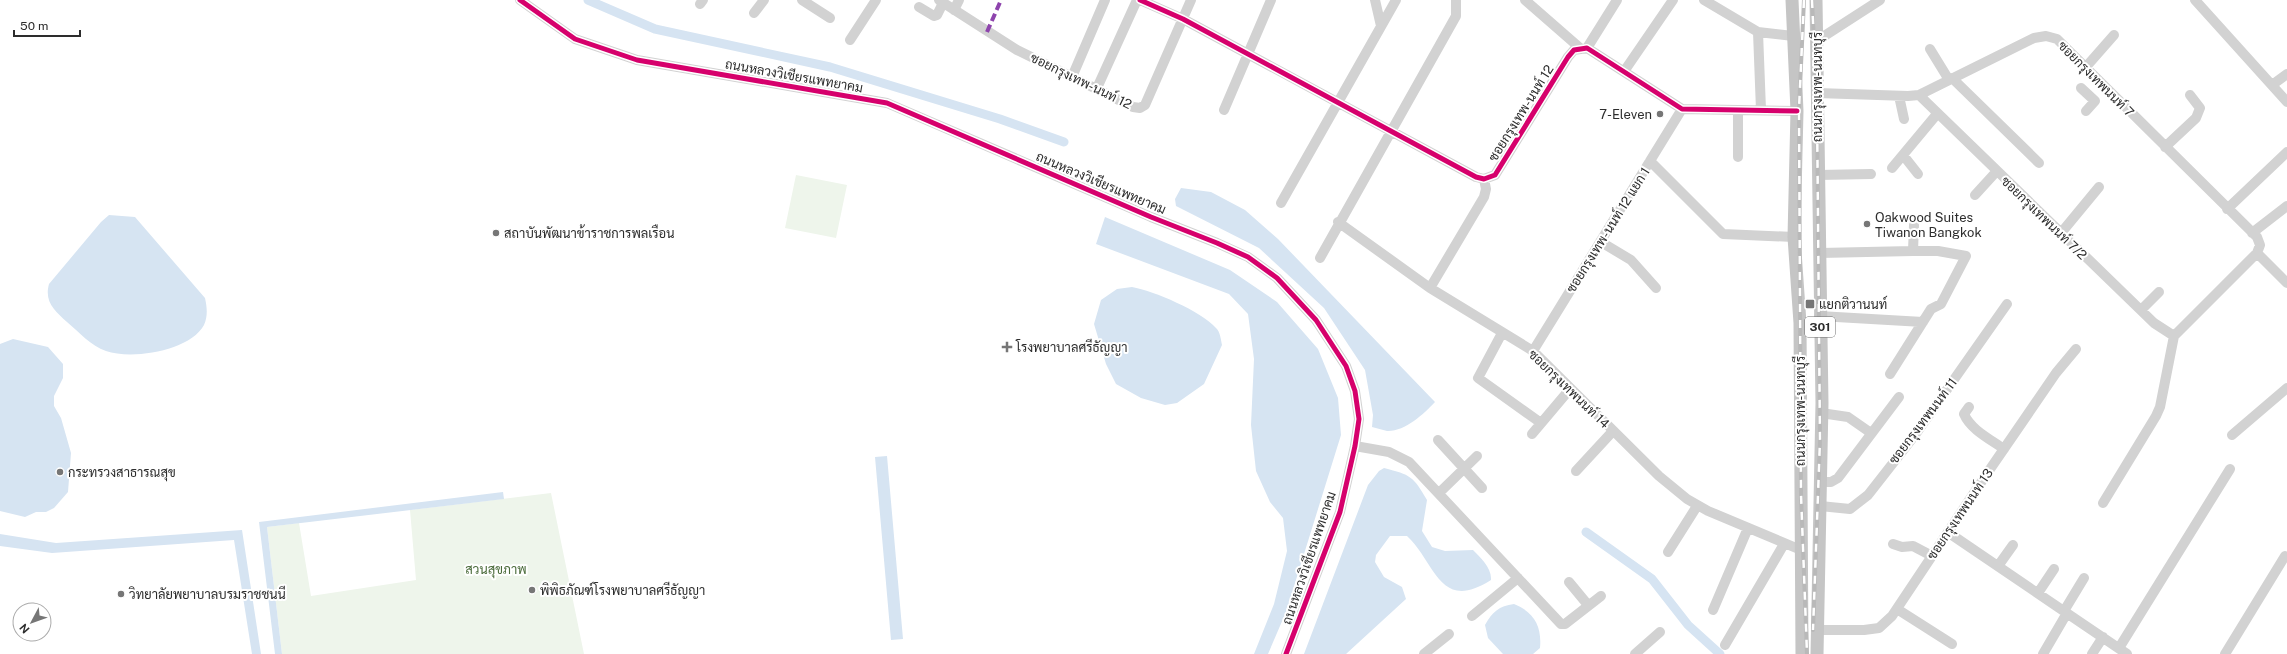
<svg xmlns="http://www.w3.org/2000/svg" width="2287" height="654" font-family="'Public Sans',Sarabun,sans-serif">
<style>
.green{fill:#eef5eb}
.water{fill:#d6e4f2}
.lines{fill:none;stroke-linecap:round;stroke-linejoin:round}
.canal{stroke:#d6e4f2;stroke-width:9}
.minor{stroke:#d2d2d2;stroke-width:10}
.major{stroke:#c5c5c5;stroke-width:13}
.rail-casing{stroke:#b9b9b9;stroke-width:4}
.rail{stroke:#fff;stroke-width:2.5;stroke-dasharray:8;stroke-linecap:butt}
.quiet{stroke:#8e44ad;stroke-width:4;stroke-dasharray:8 4;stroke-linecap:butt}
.cycleway-casing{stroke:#fff;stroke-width:8}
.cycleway{stroke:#d6006c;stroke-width:5}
.poi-dot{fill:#767676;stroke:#fff;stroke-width:1.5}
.labels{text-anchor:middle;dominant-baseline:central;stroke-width:4;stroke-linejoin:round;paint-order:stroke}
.shield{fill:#fff;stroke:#6c6c6c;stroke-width:1}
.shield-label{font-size:12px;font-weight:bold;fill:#2d2d2d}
.street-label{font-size:13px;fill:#2d2d2d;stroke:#fff}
.poi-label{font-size:13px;fill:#2d2d2d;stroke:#fff;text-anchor:start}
.park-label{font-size:13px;fill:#496a39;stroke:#fff}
</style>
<rect width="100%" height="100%" fill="#fff"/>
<path class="green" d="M796,175l51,10 -11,53 -51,-10z
M551,493l33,161h-302l-15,-127 32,-4 12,73 105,-16 -6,-70z"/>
<path class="water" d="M1181,188l30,4 34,18 33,29 157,163c-11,12 -31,30 -48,29 -5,-1 -10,-3 -15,-4l1,-12 -8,-45 -41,-62 -65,-60 -83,-42 -1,-7z
M109,215l26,2 70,81c2,9 3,18 -1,27 -14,26 -72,35 -98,26 -15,-5 -27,-19 -39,-29 -12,-11 -23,-20 -18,-38l52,-62z
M1105,217l125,53 47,32 41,47 20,49 3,37 -55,177 -18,42h-14l20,-50 13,-53 -4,-33 -13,-16 -14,-31 -5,-46 3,-66 -6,-45 -19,-20 -133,-50z
M1132,287c22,4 69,24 84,41 4,3 5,12 6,17l-18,39 -27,19 -12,2 -24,-7 -25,-14 -10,-20 -12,-40 7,-24 16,-11z
M13,339l35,8 15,17v14l-9,18v10l7,12 10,35 -3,39 -14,16 -8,4h-10l-11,5 -25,-6v-167z
M887,456l16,183 -12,1 -16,-183z
M1384,468c27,7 29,8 43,32l-5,31 10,16 13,4 28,-1c7,7 19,18 18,30 -52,33 -55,-17 -84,-44h-17l-14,19 -1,7 9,15 18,10 4,12 -60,55h-42l64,-169 11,-14z
M503,492l1,7 -237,28 15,127h-7l-16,-132z
M242,530l19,124h-9l-18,-114 -182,13 -52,-7v-12l56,9z
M1514,604c20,8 28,22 26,44l-7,6h-30l-15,-16 -3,-13c7,-13 14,-19 29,-21z"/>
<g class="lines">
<path class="canal" d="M588,0l67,29 175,38 170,52 64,23
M1586,532l66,47 36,46 32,29"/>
<path class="minor" d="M520,0l55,39 62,21 250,43 264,114 66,26 31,14 29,21 39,42 30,46 9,25 4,28 -4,27 -15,66 -54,142
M802,0l28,18
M939,0l78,50 116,57 7,1 5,-3 46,-105
M1140,0l43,19 293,158 8,2 11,-4 73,-118 6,-7 13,-2 95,61 115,2
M1375,0l6,26
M1525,0l55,48
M1704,0l54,32 35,4
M2195,0l92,102
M700,4l3,-4
M919,7l15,9 3,-1 6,-12
M954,10l5,-10
M754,13l10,-13
M1758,32l3,78
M850,40l26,-40
M1818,40l62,-40
M1587,48l30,-48
M1930,49l19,31
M2085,68l29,-33
M1625,70l48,-70
M1072,77l33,-77
M1952,78l87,85
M2272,85l15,-11
M1097,88l40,-88
M2081,88l14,13 -9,10
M1817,93l91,3 11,-1 115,-57 12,-2 11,3 200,198 3,8 -3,8 30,30
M1919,95l235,228 20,13
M1899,96l5,23
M1224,110l47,-110
M2165,147l31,-29 4,-10 -10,-13
M1903,155l15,19
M1738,157v-46
M1650,161l73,73 71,3
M1892,168l45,-54
M1818,175l53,-1
M1975,195l21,-23
M1281,203l115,-203
M2227,209l60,-57
M1338,222l92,66 103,63 126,125 28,23 21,12 93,39
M2061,233l38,-46
M2252,233l35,-27
M1601,242l30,18 25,28
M1820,253l93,-2 1,-26
M1320,258l136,-242v-16
M1430,288l54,-91 2,-8 -2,-10
M2141,310l18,-18
M1819,316l104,6
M1502,333l-24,45 63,45
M1533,351l149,-242
M1890,374l41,-65 10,-5 25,-48 -28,-5h-25
M1969,407l-5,7c7,16 26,25 40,35
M1821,413l27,4 23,16
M1532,434l38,-45
M2232,435l55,-47
M1438,440l44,48
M1355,446l34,6 20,10 152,162h4l36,-28
M1576,471l37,-40
M1819,482h12l7,-4 61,-81
M1439,493l38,-37
M2103,503l53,-87 4,-9 14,-71 83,-83
M1820,506l30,3 18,-14 47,-60 92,-131
M1949,533l178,121
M1893,544l9,3 11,-1 19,10
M1668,552l29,-46
M1998,566l15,-21
M1569,582l19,23
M2038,593l16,-24
M1897,609l55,35
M1713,610l35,-82
M2064,611l20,-33
M1472,616l46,-38
M1816,630h48l15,-2 13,-12 94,-141 70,-102 20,-24
M1725,645l59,-101
M2119,648l111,-179
M1424,654l25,-20
M1635,654l25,-22
M2043,654l24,-41
M2092,654l11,-17
M2225,654l60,-98"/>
<path class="major" d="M1792,0l5,111 -3,126 6,86 2,331
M1816,0l6,403 -5,251"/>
<defs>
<path id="rail" d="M1804,0l-5,109 2,385 6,160
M1812,0l5,108 3,332 -7,190"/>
</defs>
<use href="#rail" class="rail-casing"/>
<use href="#rail" class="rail"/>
<path class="quiet" d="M987,32l14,-32"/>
<defs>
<path id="cycleway" d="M520,0l55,39 62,21 250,43 264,114 66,26 31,14 29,21 39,42 30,46 9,25 4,28 -4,27 -15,66 -54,142
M1140,0l43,19 293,158 8,2 11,-4 73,-118 6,-7 13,-2 95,61 115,2"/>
</defs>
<use href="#cycleway" class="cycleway-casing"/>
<use href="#cycleway" class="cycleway"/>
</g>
<g class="poi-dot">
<circle cx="1660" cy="114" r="4"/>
<circle cx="1867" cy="224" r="4"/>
<circle cx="496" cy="233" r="4"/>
<rect x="1805" y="299" width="10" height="10" rx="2"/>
<path d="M1005 341h4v4h4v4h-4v4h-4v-4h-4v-4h4z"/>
<circle cx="60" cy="472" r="4"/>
<circle cx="532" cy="590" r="4"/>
<circle cx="121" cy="594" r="4"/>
</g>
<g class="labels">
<rect class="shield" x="1805" y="317" width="30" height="20" rx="3"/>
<g class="shield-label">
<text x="1820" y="327">301</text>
</g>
<g class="street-label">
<text transform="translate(794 76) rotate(10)">ถนนหลวงวิเชียรแพทยาคม</text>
<text transform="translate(2096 79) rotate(45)">ซอยกรุงเทพนนท์ 7</text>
<text transform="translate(1081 81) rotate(26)">ซอยกรุงเทพ-นนท์ 12</text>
<text transform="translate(1817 87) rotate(-90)">ถนนกรุงเทพ-นนทบุรี</text>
<text transform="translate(1521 113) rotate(-58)">ซอยกรุงเทพ-นนท์ 12</text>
<text transform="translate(1101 183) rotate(23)">ถนนหลวงวิเชียรแพทยาคม</text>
<text transform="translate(2044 218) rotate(44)">ซอยกรุงเทพนนท์ 7/2</text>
<text transform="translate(1608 230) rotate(-58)">ซอยกรุงเทพ-นนท์ 12 แยก 1</text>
<text transform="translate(1569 389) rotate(44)">ซอยกรุงเทพนนท์ 14</text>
<text transform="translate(1800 411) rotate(-90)">ถนนกรุงเทพ-นนทบุรี</text>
<text transform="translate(1923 421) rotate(-53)">ซอยกรุงเทพนนท์ 11</text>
<text transform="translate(1960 514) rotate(-56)">ซอยกรุงเทพนนท์ 13</text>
<text transform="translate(1309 558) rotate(-71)">ถนนหลวงวิเชียรแพทยาคม</text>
</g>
<g class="poi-label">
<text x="1652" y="114" text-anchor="end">7-Eleven</text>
<text x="1875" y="217">Oakwood Suites<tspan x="1875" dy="15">Tiwanon Bangkok</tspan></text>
<text x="504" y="233">สถาบันพัฒนาข้าราชการพลเรือน</text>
<text x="1819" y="304">แยกติวานนท์</text>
<text x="1016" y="347">โรงพยาบาลศรีธัญญา</text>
<text x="68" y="472">กระทรวงสาธารณสุข</text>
<text x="540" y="590">พิพิธภัณฑ์โรงพยาบาลศรีธัญญา</text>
<text x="129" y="594">วิทยาลัยพยาบาลบรมราชชนนี</text>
</g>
<g class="park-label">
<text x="496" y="569">สวนสุขภาพ</text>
</g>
</g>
<g transform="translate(32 622) rotate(229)"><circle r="19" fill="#ffffff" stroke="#ababab"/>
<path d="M0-3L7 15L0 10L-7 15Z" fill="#767676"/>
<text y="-6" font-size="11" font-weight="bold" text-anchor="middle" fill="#2d2d2d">N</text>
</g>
<path d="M14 30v6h66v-6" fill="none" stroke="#2d2d2d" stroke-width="2"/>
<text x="20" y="30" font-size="12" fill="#2d2d2d" stroke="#ffffff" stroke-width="3" paint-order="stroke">50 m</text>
</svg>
